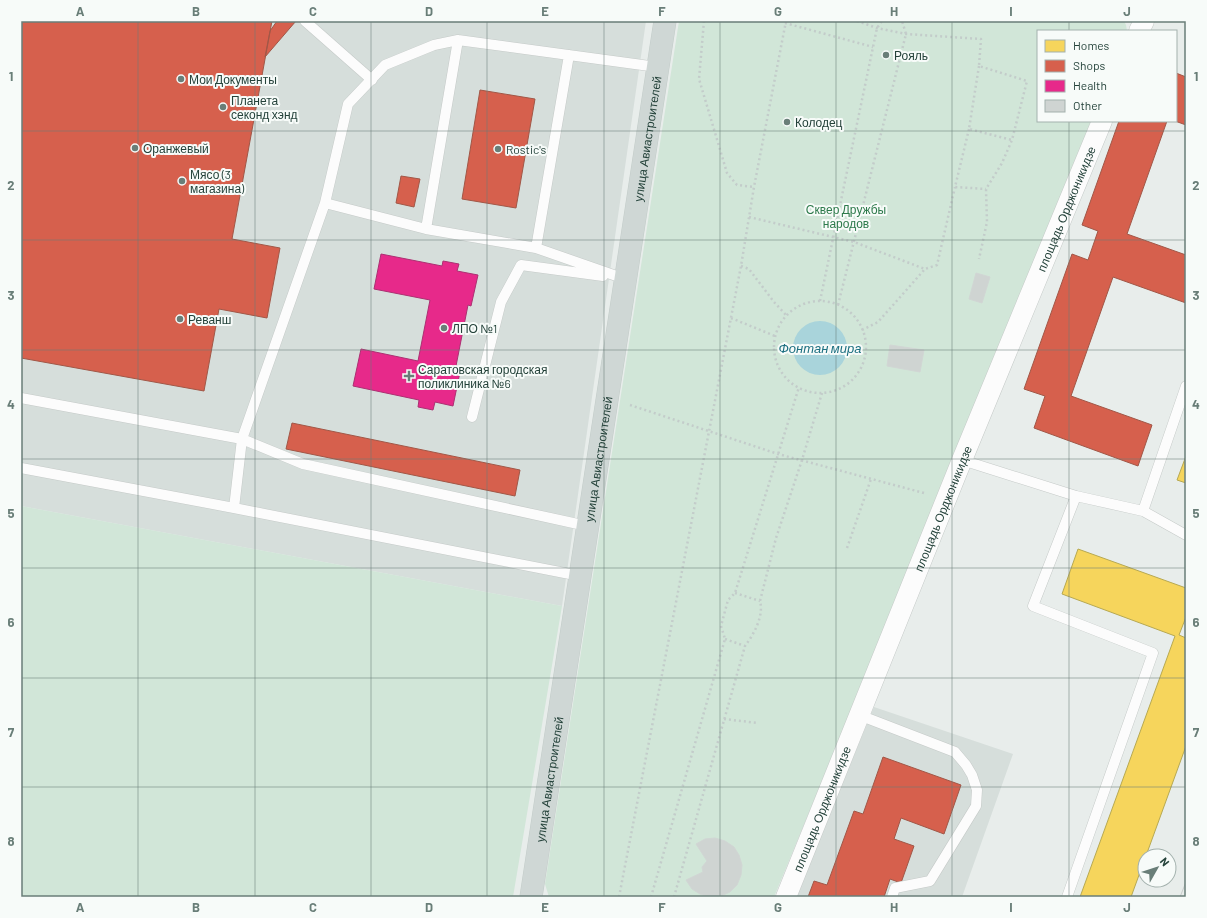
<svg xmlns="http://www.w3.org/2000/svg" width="1207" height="918" font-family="Barlow,sans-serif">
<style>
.built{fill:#d6dedb}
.green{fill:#d1e6d8}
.water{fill:#a9d4db}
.homes{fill:#f6d55c;stroke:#b7a952}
.shops{fill:#d6604d;stroke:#a15747}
.health{fill:#e7298a;stroke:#ac3072}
.building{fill:#cfd4d2;stroke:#d1d6d4}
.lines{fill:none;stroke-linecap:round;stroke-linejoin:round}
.service-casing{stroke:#c5cac8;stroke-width:11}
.minor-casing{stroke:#c5cac8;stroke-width:21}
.primary-casing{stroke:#c3ccc9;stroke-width:23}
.path{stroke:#c3ccca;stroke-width:2.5;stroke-dasharray:2 3;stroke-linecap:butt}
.service{stroke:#fcfcfc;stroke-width:10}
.minor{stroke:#fcfcfc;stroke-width:20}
.primary{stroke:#cfd7d5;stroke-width:22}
.tram{stroke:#c9cdcc;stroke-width:1}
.grid{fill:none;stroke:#697e78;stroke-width:1;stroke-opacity:0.55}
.poi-dot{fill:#697e78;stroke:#f7fbf9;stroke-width:1.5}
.labels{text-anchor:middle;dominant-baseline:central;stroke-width:4;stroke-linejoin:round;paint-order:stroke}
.poi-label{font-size:12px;fill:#24423a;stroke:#f7fbf9;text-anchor:start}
.street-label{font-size:12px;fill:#24423a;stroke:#f7fbf9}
.park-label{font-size:12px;fill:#2d7a4b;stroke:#f7fbf9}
.water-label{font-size:13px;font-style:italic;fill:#1c6f80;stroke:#f7fbf9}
.neatline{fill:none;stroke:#697e78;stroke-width:1.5}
.grid-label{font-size:13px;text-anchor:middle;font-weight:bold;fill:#697e78}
</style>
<rect width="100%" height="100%" fill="#e8edeb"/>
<path class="built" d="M21,21h625l-84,585 -541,-100z
M874,707l139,47 -51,143h-166z"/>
<path class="green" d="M679,21h445l2,4 1,6h-89v90h57l-321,776h-225l-4,-13z
M21,506l541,100 -49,291h-492z"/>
<path class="water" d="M793 348a27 27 0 1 1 54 0a27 27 0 1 1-54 0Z"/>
<path class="homes" d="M1186,456v27l-9,-3z
M1078,549l108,39v29l-7,18 7,3v108l-55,151h-51l95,-261 -113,-42z"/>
<path class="shops" d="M21,21h251l-40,218 48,9 -13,70 -48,-9 -15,82 -183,-33z
M277,21h19l-31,36 5,-26z
M1176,73l10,4v48l-11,-4h1z
M480,90l55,9 -19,109 -54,-9z
M1119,121h48l-40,113 59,21v48l-73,-26 -42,119 81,29 -14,41 -104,-38 11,-32 -21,-7 48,-135 16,6 10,-29 -16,-6z
M401,176l19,3 -6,28 -18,-4z
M292,423l228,47 -5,26 -229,-47z
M883,757l78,28 -17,49 -43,-16 -7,21 20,7 -13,37 -11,-4 -6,18h-76l6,-16 13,4 27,-74 9,3z"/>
<path class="health" d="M381,254l61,12 1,-5 16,3 -2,7 21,4 -7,31 -3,-1 -13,66 5,1 -7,34 -18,-4 -2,8 -15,-3 1,-7 -66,-14 8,-37 57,12 12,-61 -56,-11z"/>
<path class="building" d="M976,273l14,4 -8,26 -13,-4z
M890,345l34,5 -4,22 -33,-6z
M715,838l10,3 9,6 5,8 3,10 -1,10 -4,10 -7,7 -9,4 -12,1 -9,-3 -8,-5 -6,-9 17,-8 -1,-5 5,-6 -11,-17 9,-5z"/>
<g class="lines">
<defs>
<path id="service" d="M305,21l67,59
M325,203l101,26 110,19 89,31
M426,229l32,-189
M536,248l33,-193
M21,398l221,41 61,25 284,62
M472,417l29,-115 20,-37 82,11
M962,460l114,36 -43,110 120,47 -86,244
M21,468l213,40 346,68
M1076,496l67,15 43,24
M234,508l8,-69 83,-236 23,-99 37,-39 49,-20 24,-5 199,27
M1143,511l43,-125
M859,715l96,37 11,13 6,10 5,15 -1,16 -46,75 -35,7 -3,9"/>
<g id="minor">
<path d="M1139,31l5,-10"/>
<path id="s1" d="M786,897l176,-437 140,-339"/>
</g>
<g id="primary">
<path id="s2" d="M531,897l134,-876"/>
</g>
</defs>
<use href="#service" class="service-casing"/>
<use href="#minor" class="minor-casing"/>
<use href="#primary" class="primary-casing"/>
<path class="path" d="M704,21l-5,58 28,94 10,12 17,2
M857,21l20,7 29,6 75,5 -2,27 48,15 -15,59 -10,23 -16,26 1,33 -8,37
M785,23l88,24
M979,66l-10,63 43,11
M969,129l-14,58 31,2
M749,217l105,25 71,27 12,-4 18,-78
M741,266l8,3 25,33 12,13
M820,301l57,-273 5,-7
M774 347a46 46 0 1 1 92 0a46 46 0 1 1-92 0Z
M838,305l68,-271 -4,-13
M731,318l44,18
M862,330l16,-8 47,-53
M630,405l148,49 146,39
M847,548l24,-69
M735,593l25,8
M725,639l20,7
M724,719l34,4
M619,897l122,-631 13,-79 32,-166
M651,897l74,-258 -4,-13 7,-26 7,-7 64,-206
M674,897l71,-251c9,-12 19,-30 15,-45l16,-63 26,-78 20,-67"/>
<use href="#service" class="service"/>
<use href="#minor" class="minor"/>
<use href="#primary" class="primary"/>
<path class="tram" d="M1180,897l6,-15"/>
</g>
<path class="grid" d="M138,21v876M255,21v876M371,21v876M487,21v876M604,21v876M720,21v876M836,21v876M952,21v876M1069,21v10M1069,121v776M21,131h1165M21,240h1165M21,350h1165M21,459h1165M21,568h1165M21,678h1165M21,787h1165"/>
<g class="poi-dot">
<circle cx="886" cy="55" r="4"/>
<circle cx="181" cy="79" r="4"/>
<circle cx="223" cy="107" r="4"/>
<circle cx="787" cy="122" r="4"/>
<circle cx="135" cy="148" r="4"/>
<circle cx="498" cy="149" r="4"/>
<circle cx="182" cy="181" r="4"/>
<circle cx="180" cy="319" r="4"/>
<circle cx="444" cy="328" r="4"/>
<path d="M407 370h4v4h4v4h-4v4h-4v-4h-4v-4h4z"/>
</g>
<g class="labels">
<g class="poi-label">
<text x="894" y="55">Рояль</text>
<text x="189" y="79">Мои Документы</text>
<text x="231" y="100">Планета<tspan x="231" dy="14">секонд хэнд</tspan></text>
<text x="795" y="122">Колодец</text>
<text x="143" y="148">Оранжевый</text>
<text x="506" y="149">Rostic's</text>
<text x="190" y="174">Мясо (3<tspan x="190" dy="14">магазина)</tspan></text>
<text x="188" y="319">Реванш</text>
<text x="452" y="328">ЛПО №1</text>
<text x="418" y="369">Саратовская городская<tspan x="418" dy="14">поликлиника №6</tspan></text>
</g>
<g class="street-label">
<text stroke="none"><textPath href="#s2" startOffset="767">улица Авиастроителей</textPath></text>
<text stroke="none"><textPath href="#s1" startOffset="743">площадь Орджоникидзе</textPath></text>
<text stroke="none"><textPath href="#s2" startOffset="443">улица Авиастроителей</textPath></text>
<text stroke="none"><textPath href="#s1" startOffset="419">площадь Орджоникидзе</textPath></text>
<text stroke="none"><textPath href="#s2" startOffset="119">улица Авиастроителей</textPath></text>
<text stroke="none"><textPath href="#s1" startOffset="95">площадь Орджоникидзе</textPath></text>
</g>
<g class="park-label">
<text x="846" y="209">Сквер Дружбы<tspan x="846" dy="14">народов</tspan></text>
</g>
<g class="water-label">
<text x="820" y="348">Фонтан мира</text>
</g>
</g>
<rect width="1207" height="918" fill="none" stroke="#f7fbf9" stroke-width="44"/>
<rect x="1037" y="30" width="140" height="92" fill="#f7fbf9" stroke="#a3b1ad"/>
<rect x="1045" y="40" width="20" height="12" fill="#f6d55c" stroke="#a3b1ad"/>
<text x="1073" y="50" font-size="12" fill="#24423a">Homes</text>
<rect x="1045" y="60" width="20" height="12" fill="#d6604d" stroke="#a3b1ad"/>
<text x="1073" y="70" font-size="12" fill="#24423a">Shops</text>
<rect x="1045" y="80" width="20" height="12" fill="#e7298a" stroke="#a3b1ad"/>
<text x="1073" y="90" font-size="12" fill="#24423a">Health</text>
<rect x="1045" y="100" width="20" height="12" fill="#cfd4d2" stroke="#a3b1ad"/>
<text x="1073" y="110" font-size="12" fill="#24423a">Other</text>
<g transform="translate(1157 868) rotate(51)"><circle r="19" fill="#f7fbf9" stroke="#a3b1ad"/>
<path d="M0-3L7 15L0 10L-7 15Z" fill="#697e78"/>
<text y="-6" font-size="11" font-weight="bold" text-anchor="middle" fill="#24423a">N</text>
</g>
<rect x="22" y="22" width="1163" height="874" class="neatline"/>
<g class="grid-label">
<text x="80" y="16">A</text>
<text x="196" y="16">B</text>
<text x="313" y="16">C</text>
<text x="429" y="16">D</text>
<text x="545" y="16">E</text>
<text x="662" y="16">F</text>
<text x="778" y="16">G</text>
<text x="894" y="16">H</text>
<text x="1011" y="16">I</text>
<text x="1127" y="16">J</text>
<text x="11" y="81">1</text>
<text x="1196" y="81">1</text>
<text x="11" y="190">2</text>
<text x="1196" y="190">2</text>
<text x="11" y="300">3</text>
<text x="1196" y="300">3</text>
<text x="11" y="409">4</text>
<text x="1196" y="409">4</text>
<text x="11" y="518">5</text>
<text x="1196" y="518">5</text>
<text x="11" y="627">6</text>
<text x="1196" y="627">6</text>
<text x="11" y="737">7</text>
<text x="1196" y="737">7</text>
<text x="11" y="846">8</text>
<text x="1196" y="846">8</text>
<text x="80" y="912">A</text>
<text x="196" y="912">B</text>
<text x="313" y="912">C</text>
<text x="429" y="912">D</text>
<text x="545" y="912">E</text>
<text x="662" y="912">F</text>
<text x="778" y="912">G</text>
<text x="894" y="912">H</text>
<text x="1011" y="912">I</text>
<text x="1127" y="912">J</text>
</g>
</svg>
